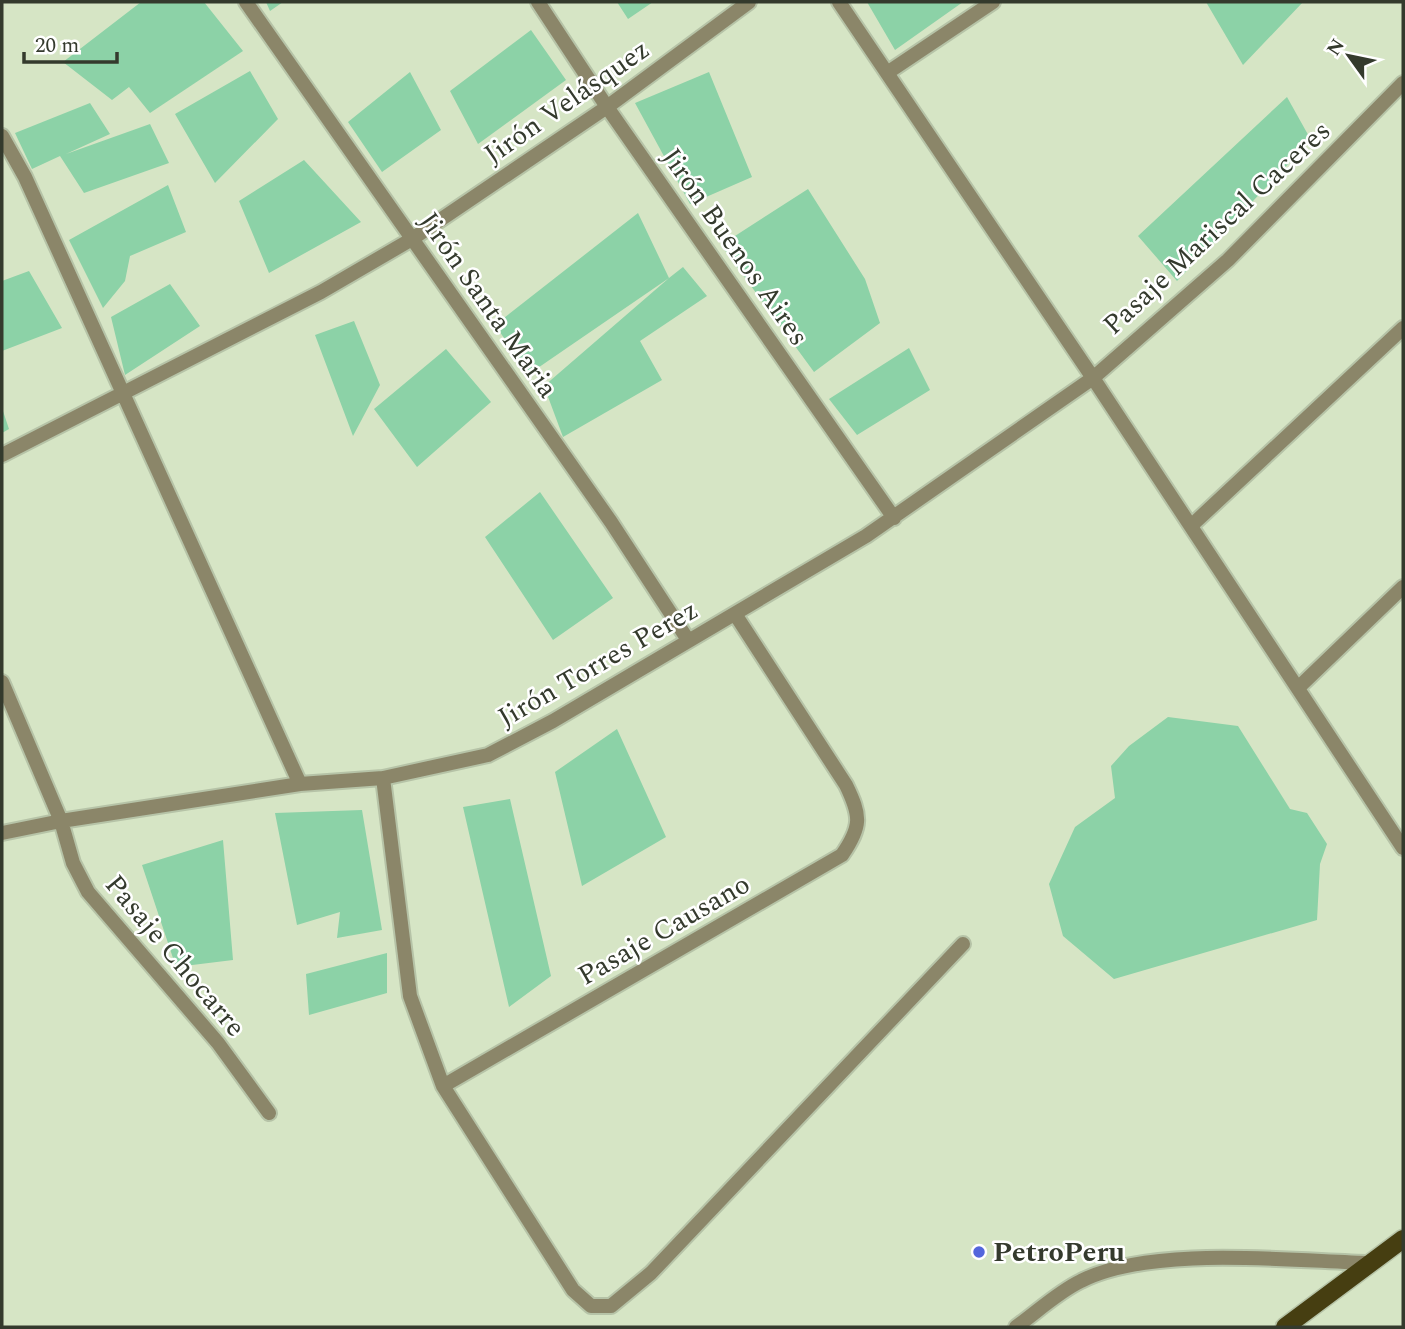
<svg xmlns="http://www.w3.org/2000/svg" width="1405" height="1329" font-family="Spectral,serif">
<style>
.building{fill:#8cd2a7}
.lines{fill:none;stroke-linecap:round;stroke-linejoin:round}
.lane-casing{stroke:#b6c3a7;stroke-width:18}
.street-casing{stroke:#b6c3a7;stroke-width:18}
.primary-casing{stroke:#b6c3a7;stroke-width:21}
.lane{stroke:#8b8669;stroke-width:14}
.street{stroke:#8b8669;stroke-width:14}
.primary{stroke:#463e11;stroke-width:18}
.poi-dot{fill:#5366dc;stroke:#fff;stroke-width:2.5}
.labels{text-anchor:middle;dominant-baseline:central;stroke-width:5;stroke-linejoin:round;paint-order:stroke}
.street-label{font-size:28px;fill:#343a2d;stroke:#fff}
.poi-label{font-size:28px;font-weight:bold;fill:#343a2d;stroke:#fff;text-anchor:start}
</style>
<rect width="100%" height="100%" fill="#d6e5c5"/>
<path class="building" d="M141,2h63l39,49 -93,62 -21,-26 -17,13 -49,-38z
M266,2h17l-13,9z
M617,2h36l-25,17z
M867,2h96l-68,48z
M1206,2h97l-60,63z
M531,30l35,50 -88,64 -28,-53z
M250,71l28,48 -63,64 -40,-69z
M410,72l31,58 -59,42 -34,-50z
M709,72l43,105 -62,27 -55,-101z
M1287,97l24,43 -134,141 -39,-45z
M90,103l20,31 -44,20 84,-30 19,39 -85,30 -24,-37 -28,13 -17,-36z
M304,160l57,62 -92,51 -30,-72z
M168,185l18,47 -56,24 -5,25 -22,27 -34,-68z
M808,189l57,90 15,44 -66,49 -93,-127z
M638,213l31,65 14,-11 24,29 -67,45 22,39 -99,57 -19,-51 125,-108 -140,96 -34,-49z
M29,271l33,57 -60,23v-70z
M170,284l30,42 -75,49 -14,-58z
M354,321l26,64 -27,51 -38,-101z
M909,348l21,42 -73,45 -28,-36z
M446,349l45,53 -74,65 -43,-58z
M2,408l7,21 -7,4z
M540,492l73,106 -60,42 -68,-103z
M1168,717l70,9 52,83 17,4 20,31 -7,20 -3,56 -203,59 -51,-43 -14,-52 26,-57 40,-29 -4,-32 18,-20z
M617,729l49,108 -84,49 -27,-114z
M510,799l41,177 -42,31 -46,-200z
M362,810l20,120 -45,8 3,-26 -43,13 -22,-112z
M223,840l10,120 -57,7 -34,-102z
M387,953v40l-78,22 -3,-41z"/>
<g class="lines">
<defs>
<path id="lane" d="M1016,1327c21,-15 42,-35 65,-46 70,-36 210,-20 290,-18"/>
<path id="street" d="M246,2l365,520 77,118
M538,2l69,105 287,411
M839,2l254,376 310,470
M887,73l106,-71
M2,136l23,41 275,607
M2,455l319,-163 91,-53 195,-132 142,-105
M1191,526l212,-198
M2,682l59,139 12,42 15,29 130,151 51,70
M1298,688l105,-101
M383,778l27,218 33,90 130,204 18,16h20l40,-33 312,-329
M2,833l59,-12 239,-37 83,-6 105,-23 65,-34 313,-185 227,-158 135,-118 175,-177
M443,1086l399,-231c20,-29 19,-39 4,-70l-111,-171"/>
<path id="primary" d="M1285,1327l118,-88"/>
</defs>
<use href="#lane" class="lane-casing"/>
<use href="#street" class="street-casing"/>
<use href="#primary" class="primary-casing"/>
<use href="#lane" class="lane"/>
<use href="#street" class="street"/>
<use href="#primary" class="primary"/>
</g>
<circle class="poi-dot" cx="979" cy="1252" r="7"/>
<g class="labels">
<g class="street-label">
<text transform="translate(567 102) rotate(-35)">Jirón Velásquez</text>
<text transform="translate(1217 228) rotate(-43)">Pasaje Mariscal Caceres</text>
<text transform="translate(735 247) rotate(55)">Jirón Buenos Aires</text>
<text transform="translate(488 305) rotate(55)">Jirón Santa Maria</text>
<text transform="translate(598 664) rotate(-30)">Jirón Torres Perez</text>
<text transform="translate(664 930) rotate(-30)">Pasaje Causano</text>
<text transform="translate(175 956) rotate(50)">Pasaje Chocarre</text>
</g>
<g class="poi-label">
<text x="993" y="1252">PetroPeru</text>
</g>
</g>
<rect width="1405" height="1329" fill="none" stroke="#343a2d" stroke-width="7"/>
<g transform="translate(1349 56) rotate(303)" stroke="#ffffff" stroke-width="5" paint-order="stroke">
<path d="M0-5L12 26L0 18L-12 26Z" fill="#343a2d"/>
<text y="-10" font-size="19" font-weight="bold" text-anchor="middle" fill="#343a2d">N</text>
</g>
<path d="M24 52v10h93v-10" fill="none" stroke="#343a2d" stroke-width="3.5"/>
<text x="35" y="52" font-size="21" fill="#343a2d" stroke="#ffffff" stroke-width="5" paint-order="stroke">20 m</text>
</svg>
